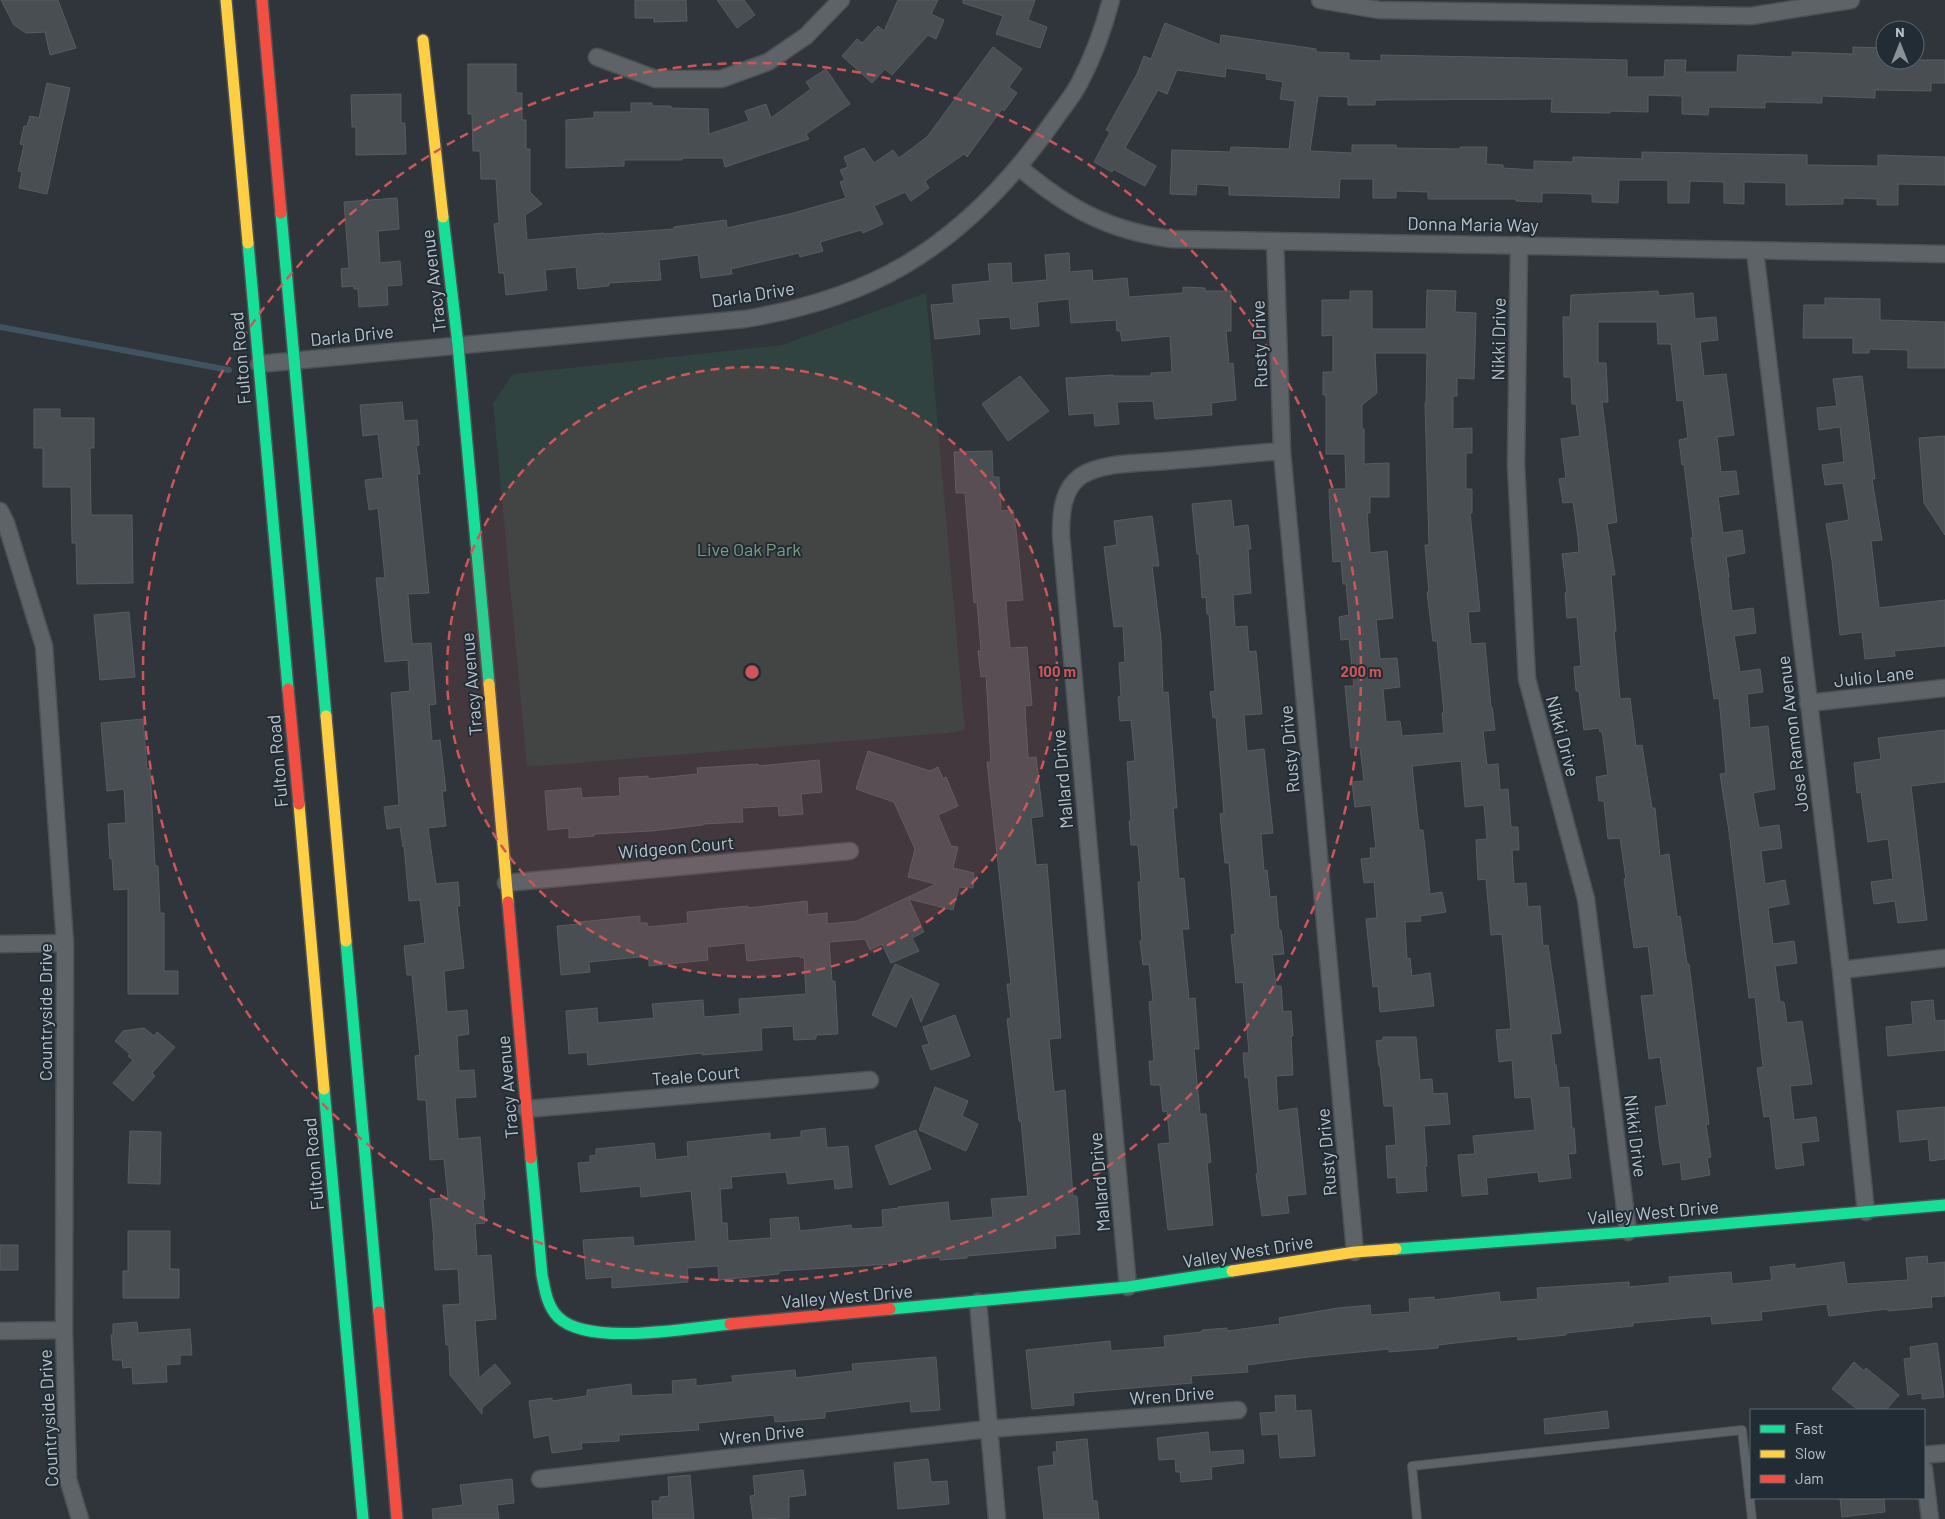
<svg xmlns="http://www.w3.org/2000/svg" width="1945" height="1519" font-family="Barlow,sans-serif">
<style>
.green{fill:#304341}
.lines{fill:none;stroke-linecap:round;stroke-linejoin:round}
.stream{stroke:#405361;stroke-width:6}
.building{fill:#494e53;stroke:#575c61;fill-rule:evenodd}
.lane-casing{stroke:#4c5154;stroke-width:10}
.street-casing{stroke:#4c5154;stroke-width:19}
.fast-casing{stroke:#4c5154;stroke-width:14}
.slow-casing{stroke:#4c5154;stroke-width:14}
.jam-casing{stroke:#4c5154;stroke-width:14}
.lane{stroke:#5e6368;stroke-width:8}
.street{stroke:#5e6368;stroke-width:16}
.fast{stroke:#16e098;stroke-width:11}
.slow{stroke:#ffcf43;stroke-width:11}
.jam{stroke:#f24e42;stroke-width:11}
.ring{fill:none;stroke:#ce5658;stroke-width:2.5;stroke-dasharray:9 6}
.labels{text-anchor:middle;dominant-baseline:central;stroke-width:4;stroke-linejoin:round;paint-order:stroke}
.street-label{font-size:18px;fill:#bac2c9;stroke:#222c34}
.park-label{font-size:18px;fill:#7b9c7f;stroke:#222c34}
.centre{fill:#ce5658;stroke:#222c34;stroke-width:2.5}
.ring-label{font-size:15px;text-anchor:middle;font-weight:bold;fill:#ce5658;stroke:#222c34;stroke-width:4;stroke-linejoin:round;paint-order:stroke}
</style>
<rect width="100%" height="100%" fill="#2f353a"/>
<path class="green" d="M926,293l39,437 -18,3 -420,34 -34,-364 20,-29 269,-29z"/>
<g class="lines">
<path class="stream" d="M0,327l229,43"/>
</g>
<path class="building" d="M1,0h57l18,48 -26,7 -5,-23 -19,1 -12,-8z
M635,0h51l1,21 -33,1v-4h-19z
M717,0h27l11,15 -18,13z
M898,0h40l-7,14 13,6 -8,19 -8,-4 -36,40 -7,-6 -13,14 -30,-27 15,-17 5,4 16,-17 6,5z
M963,0h72l-7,20 19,7 -7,21 -44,-14 7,-18 -40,-13z
M1165,23l55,22 1,-10 95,14v3l33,1v7l32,1v-6l246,5v17h37l1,-17h21l-1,12h52l1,-17 54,2v-5l61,2v-7l32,1v12h60v23h-14v8l-56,-1v8l-53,-2v7l-57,-1v6l-56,-1 -1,8 -26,-1v-18l-34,-1v17l-38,-1v2l-59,-1 1,-13 -177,1v5h-27v-8l-30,-1 -8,55 42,2v-8h44v3l64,1v-2h27l-1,17 17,1v3l31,2v-9l39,1v-5l69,2v-7l165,3v10l71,1v-11l67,2v28l-47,-1v21h-21v-6l-34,-1v6l-57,1v-22l-42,-1v22l-20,-1v-21l-34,-1 -1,22h-21v-23h-49l-1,23 -26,-1v-8l-33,-1h-17v9l-26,-1v-2h-88v-7l-32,-1v7h-23v-19h-33l-1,19 -110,-3v-9l-32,-2 -1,11 -26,-1 2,-44 58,2 1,-5 58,2 6,-48 -15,-2 3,-17 -17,-3 1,-5 -41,-6 -1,9 -48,-7 -10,24 -9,-4 -33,58 31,18 -11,20 -32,-17 -1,3 -18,-10 16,-30 -4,-2 31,-56 7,-18 7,3z
M993,47l29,22 -13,18 8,6 -13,18 -2,-2 -35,48 -3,-3 -39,27 4,7 -18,13 -6,-9 -31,14 9,18 -20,9 -2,-3 -41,12 3,9 -23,6 -1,-4 -68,16 1,5 -31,4 -3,-23 -39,5 2,20 -52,3v3l-31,3 -2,-22 -31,3 2,20 -41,5 -2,-22h-5l-5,-49 5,-1 -3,-44h-15l-1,-28h-7l-1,-37h-4v-50h48v29h6v27h4v29h4v43l12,12 -17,11 2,25 77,-7v1l70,-5v-2l52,-7 1,8 63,-14 56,-16 -6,-16 5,-2 -5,-10 8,-3 -4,-10 20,-9 10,15 19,-13 6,8 28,-21z
M826,69l24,35 -44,30 3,5 -84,28 -2,-9h-41v2h-58v6l-58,2v-48l28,-2v-6h37v-9h21v3h19v2l37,1 1,25 40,-13 -4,-10 21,-7 5,14 40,-29 -5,-7z
M47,83l23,5 -23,106 -28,-6 3,-16 -4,-1 6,-26 -4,-1 4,-18h3l3,-10 9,2z
M401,94v29h4l1,31 -50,1v-28h-4l-1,-32z
M397,198l2,31 -21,2 2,32 20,-2 2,24 -15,1 1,19 -29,2 -1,-18h-4v-3l-12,1 -1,-18 8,-1 -5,-66z
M1069,253l1,19 22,-2 1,11 34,-3 2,19 54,-4v-6l22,1v3h26v40h-5l3,33 4,-1 3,37 -25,3 1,12 -57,4 -2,-18 -36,1 2,22 -24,2 -1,-13 -25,2 -3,-37 47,-3v1h38v-3l21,-1 -2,-36 -48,5 -2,-10h-3l-1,-11 -45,3 -2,-24 -32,3 2,24 -28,3 -1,-12 -32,2 2,15 -45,5 -4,-34 23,-2 -2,-18 38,-4 -2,-17 23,-1 1,20 35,-3 -2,-25z
M1427,290l29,1 -1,21 21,1 -2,66 -17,-1v18h-4v33l19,-1v25h-6v36h6v24h-2l10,98 -12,1 3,32 14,-1 6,64h1l3,23 -12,1 4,34 11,-1 2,26 8,-1 3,38h7l1,23h-7l2,34 12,-1 2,24 12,-1 3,40 5,-1 13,88 -10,1 4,31h1l3,23 10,-1 3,41h2l2,25 -8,1 3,24 -32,4 -1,-10 -52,6 2,16 -26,2 -4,-41 17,-1 -2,-18 62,-6 -4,-33 -16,1 -3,-38 -13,2 -3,-32 15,-1 -9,-95 -11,1 -5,-56 -8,1 -2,-40 11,-1 -3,-34 -19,2 -4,-46 -49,5 7,64h4l7,64 12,-2 4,20 -26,4 1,5 -16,1 2,37 3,-1 2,18 18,-3 4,33 -54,6 -2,-26 -5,1 -7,-68 11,-1 -3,-36 -10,1 -3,-24 10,-1 -1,-10h6l-5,-43 -16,2 -3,-25 12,-1 -4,-33h-9l-6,-62h9l-5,-47 -8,1 -2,-23 10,-2 -3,-31h-3l-2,-23 -8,1 -3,-45 -1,-28h17l-1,-35h-19v-59h-3v-23h10v-37l-11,1v-36h28v-9h22v38h54zM1375,353h52l-1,50h-1l4,142h-4l4,47h-2l6,49h4l7,72h-2l2,20 -42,3 -2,-15 -14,1 -3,-33 17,-2 -3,-29 -17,1 -4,-39 17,-2 -6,-67 -17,2 -3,-40h3v-16h19v-34l-25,1v-35h-2v-24l15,-12z
M1658,291l1,5 34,-3 2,26 21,-2 2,23 -18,2 4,34 22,-2 8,61 -17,2 4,35 15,-1 3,23 -21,3 5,36 19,-3 3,23 -19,4 3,20 -1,1 4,33 21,-3 3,25 -22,3 6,36 20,-3 3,23 -16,2 3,34 18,-2 7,63 -22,4 6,35 20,-3 3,23 -21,3 4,33 20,-4 4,24 -21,4 5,36 21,-3 3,22 -22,3 5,36h4l3,21 15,-2 10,63 -22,2 4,34 22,-3 3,24 -18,2 3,22 -28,4 -6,-53 -6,1 -7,-49 6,-1 -8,-70 -6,1 -20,-166 -9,-58 6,-1 -7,-75 -5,1 -23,-161h2l-9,-74 -2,1 -3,-25 9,-2 -5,-38 -6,1 -6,-57h-13l-1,-22h-59v41h8l2,39h-6l15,120 -10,2 8,51h-4l5,56h-2l6,68 10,-1 6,48 6,-1 10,63h3l5,48 9,-2 8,63 3,-1 7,48h2l20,160 -3,1 5,32 -4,1 3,17 -28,5 -2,-18 -17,3 -4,-24 -4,-34 12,-2 -7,-48 -11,2 -8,-63 13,-1 -6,-49 -14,2 -10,-69h2l-6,-41 -12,1 -4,-38h-5l-3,-24 12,-2 -6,-44 -2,1 -1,-4 -15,2 -5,-39h-3l-2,-24 7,-1 -4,-49 -10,1 -2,-25 2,-1 -5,-38 17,-2 -1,-15 -5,-35 -10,1 -4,-24 7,-1 -5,-39 19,-3 -4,-32h-4l-1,-27h-7l-1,-60h7l1,-22z
M1825,298l55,1v21l65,2v46h-37v-18l-39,-1v4h-16v-15h-50l1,-33h21z
M1020,376l29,35 -41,30 -26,-37z
M1862,376l13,103h-3l10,61 -11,1 8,67 66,-8v46l-51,5 1,5 -30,3 -3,-27 -22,3 -8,-74 -6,-37 23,-4 -6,-37 -18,2 -3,-20 22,-3 -4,-35 -21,3 -2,-22 20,-2 -4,-27z
M402,402l2,19 13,-1 2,25 -3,1 4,28h-3l12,119 -21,1 4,50 19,-1 5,61 -7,1 3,36 8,-1 6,51h-4l4,35 -18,2 8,56 22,-2 2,24h-3l7,62 -20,3 3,41 20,-2 2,24 -12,2 2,35 15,-1 2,27 -21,1 3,41 22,-2 5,62 -2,1 2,23 -10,1 2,32 14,-1 5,64 -21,2 4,57 16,-14 16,19 -29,25v6l-32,-39 -1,-30h-3l-3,-40 17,-1 -2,-35 -23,1 -2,-30h1l-4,-41 18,-1 -4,-39 -14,1 -4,-60h-8l-3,-44 5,-1 -8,-80h-5l-3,-29 21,-3 -5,-43 -11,1 -5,-55 -1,1 -3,-20 -13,2 -3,-22 15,-2 -8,-112 19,-2 -2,-31 -23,2 -9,-84h9l-7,-70 -9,2 -4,-30 18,-2 -5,-44 -15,2 -3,-31z
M34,409h26v9h34v30h-4l1,67h41l1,68 -56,1 -1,-41h-4l-1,-56h-28v-39h-9z
M1945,436v99l-21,-32 -5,-65z
M992,451l1,26h6l2,34 12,-1 3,20 7,70 -17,1 1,17 3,30 17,-1 5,58 -7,1 3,52 8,-1 7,59 -12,2 5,47 11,-1 14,174 -12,1 5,53 11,-2 8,106h4l3,38 -25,2 1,12 -89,8v2l-27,2v-3l-49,5v2l-112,7v3l-60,6 -1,-14 -31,2 1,14 -76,6v-11l-26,2 -3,-39 50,-3 1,9 62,-5 -5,-50 -50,6 -1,-11 -59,6 -3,-29 12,-1v-6l6,-1v-6l58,-6 2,17 32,-4 -1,-14 83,-9v7l31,-3v-6l24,-3 2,20 21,-2 4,41 -17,2 -1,-10 -46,5 -2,-12 -55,5 1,11 -12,1 2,34h5l1,18 43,-3 -1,-19 28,-2 2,14 51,-6 1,4 31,-2 -1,-17 17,-2 -1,-1 50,-5 2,19 43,-4 -2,-18 37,-3 -7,-75h-2l-12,-102 4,-1 -4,-34h4l-24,-222h4l-5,-86 -5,1 -3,-26h3l-4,-49 -3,1 -9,-110h-9l-2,-41z
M1231,500l3,27 14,-2 3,24h-3l3,44 -18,2 2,32 12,-1 2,26 7,-1 6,63 -18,1 3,36 17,-2 9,84 -12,1 3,37 3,-1 3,27 6,-1 3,34h2l3,24 -12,1 4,31h5l2,26 8,-1 2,25h-2l2,39 -17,1 2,35 19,-3 9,86 -19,2 2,17 -27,3 -6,-42 2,-1 -10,-96 -3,1 -2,-25h6l-6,-71 -7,1 -5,-48 4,-1 -6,-71h-4l-5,-49 4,-1 -8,-96 -3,1 -3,-26 5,-1 -6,-77h-2l-1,-17 -4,1 -3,-44h-2l-5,-50z
M1152,516l7,50h-7l9,72 2,55 5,-1 9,116h-4l6,71 5,-1 5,51h-7l7,70 6,-1 4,51h-5l6,65h6l5,48 -4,1 6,62 -45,5 -10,-86 12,-1 -3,-32 -4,1 -3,-27h-9l-2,-24h5l-5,-59 4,-1 -4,-37 -6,1 -3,-24h2l-4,-59h3l-3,-37h-7l-2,-24h2l-4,-59 8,-1 -4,-41 -11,1 -2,-24 3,-1 -2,-33 6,-1 -2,-36 -9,1 -10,-80 13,-2 -3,-24z
M129,612l6,65 -35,3 -6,-65z
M143,719l4,50h3l1,18 4,79h3l2,47h4v58h14v23h-50v-105l-14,1 -2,-32 -2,1 -2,-35 18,-1 -2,-34 -17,2 -6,-68z
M1945,730v52l-34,4 16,134 -29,3 -3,-22 -21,3 -3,-22 22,-3 -5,-40 -20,3 -7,-50 -4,1 -3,-30 27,-4 -3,-21z
M868,751l62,20 8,-4 5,12 3,-2 12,29 -20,9 13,31 7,1 -5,21 21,5 -1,15 -14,-1 -6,23 -44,-11 15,33 -12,6 7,13 -28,12 -9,-19 -12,6 -5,-11 -36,3 3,39h3l3,53 -22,1v4l-22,1 -1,-14 -32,2 1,22 -60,5v-2l-114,12 -1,-13 -18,2 -3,-43 31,-3 1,15 56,-5 -2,-14 51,-4 1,17 36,-3 -1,-15 67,-5 -2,-37 -4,1v-2l-53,5 -2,-18 -38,4 1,13 -59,6v-10l-60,6 1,10 -29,3 -4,-49 23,-2 -1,-2 61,-6v7h7l1,4 40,-4 -1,-11 61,-6v2l59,-7 1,14 19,-2v11l30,-3 79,-37 -28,-7 7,-28 -21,-47 -38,-13z
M819,760l3,32 -21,2 2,20 -24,2 -1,-10 -36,2 1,14 -40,2v1l-52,6 -57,3v2l-25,2v-10l-21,2 -3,-39 36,-3 1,10 38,-2 -1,-18 29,-2v3l50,-5 -1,-6 61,-4 1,2z
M895,964l44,20 -18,38 -10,-27 -15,32 -24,-12z
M1933,1000l2,21 10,-1v30l-57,6 -2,-29 27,-3 -2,-22z
M955,1015l15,41 -39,14 -9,-24 7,-2 -6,-17z
M144,1028l10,8 3,-4 18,15 -23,26 3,3 -22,25 -20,-18 20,-23 -5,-4 2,-2 -15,-13 8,-10z
M1383,1037h33l4,43 12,-1 1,15 14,-1 3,31 -26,2 3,40h-2l2,25 -30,2 -1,-16 -8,1 -2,-32 10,-1 -3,-39h-9l-4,-40h-1l-3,-25 7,-1z
M935,1087l33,14 -6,15 16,8 -12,27 -47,-21z
M1945,1107v52l-15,2 -2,-22 -28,3 -3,-31z
M916,1130l15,39 -41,16 -15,-39z
M130,1131l31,1 -1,52 -32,-1z
M128,1231h42v38h9v29h-56v-27h5z
M0,1245h18v25h-18z
M1927,1256l1,8 17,-2v34l-14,1 1,10 -44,4v-2l-59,7 -2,-12 -66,8 1,8 -50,4 -1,-8 -78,7v3l-67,7v2l-48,5 -1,-4 -79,9v3l-49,4v-3l-81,8 -61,8 1,7 -57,4 1,7 -119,10 1,12 -42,4 -6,-59 84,-9 1,10 54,-4 -1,-11 38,-4v-2l25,-2v3l53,-7 -1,-6 59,-10 32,-3 1,10 39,-3 -1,-13 25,-2v3l65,-8 1,10 38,-3 -1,-11 92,-6v5l41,-4 -1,-6 62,-5 1,12 40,-4 -2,-13 25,-3v5l49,-7 3,22 61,-4 -2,-22z
M137,1322l1,11 52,-4 2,26h-12v9l-14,1 1,17 -34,2 -1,-17 -9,1 -1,-8h-9l-2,-25 2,-1v-10z
M1937,1343l7,54 -22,2v-6l-14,2 -4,-36 7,-1 -1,-11z
M936,1357l4,53 -29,2 -1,-11 -85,11v6l-50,4 -1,-7 -76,8 1,7 -80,5v6l-38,2 1,6 -30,4 -3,-18 -15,3 -5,-37 23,-3v3l35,-5v-6l44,-6 1,12 41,-2 -1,-13 24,-2v7l37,-4 -1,-6 63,-6 1,8 57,-7 -1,-7z
M1854,1362l10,9 2,-3 33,27 -13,15h-28l-26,-21z
M1295,1395l1,16 15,-1 4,46 -35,2 -2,-24 -16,1 -2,-22 16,-1 -1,-16z
M1607,1411l2,17 -64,6 -1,-15z
M1208,1432l2,20 33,-2 1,13 -33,4 1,12 -31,3 -1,-10h-4l-1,-13 -16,1 -2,-22z
M1087,1439l6,62h4l2,18h-55l-6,-52 16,-2 -1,-13h4l-1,-10z
M928,1459l3,23 16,-1 2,23 -51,5 -4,-46z
M803,1470l3,25 -17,2v21l-36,1 -3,-23 5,-1 -2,-19z
M690,1475l4,44h-41l-1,-18h8v-4l9,-1 -1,-19z
M512,1479l2,24 -17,2 2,14h-66l-1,-10 31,-4 -3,-20z
M1840,1498h44l1,14 -43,5z"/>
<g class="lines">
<defs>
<path id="lane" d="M1417,1519l-5,-53 330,-36 10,89"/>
<path id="street" d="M1320,0l59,10 372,6 100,-16
M597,57l59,22h65l47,-17 38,-26 35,-36
M1019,167c48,41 90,64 153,72l773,15
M1275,241l7,210 73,801
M1519,245l-3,220 11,214 59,220 42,333
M1755,251l86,719 25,242
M259,364l486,-45c54,-9 110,-25 158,-53 62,-36 113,-91 154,-150 8,-11 17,-22 23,-34 13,-25 24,-55 31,-82
M0,511l6,12 38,123 21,297 -1,387 4,149 12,40
M1808,703l137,-15
M506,883l344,-32
M0,944l65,-1
M1841,970l104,-12
M526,1109l344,-29
M1128,1287l-67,-752c0,-21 1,-46 20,-59 21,-14 61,-13 86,-15 39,-3 77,-7 115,-10
M978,1302l19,217
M0,1331l64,-1
M1924,1455l21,-2
M1924,1469l6,50
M540,1479l448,-50 250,-19"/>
<path id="fast" d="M281,213l45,503
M443,217l15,128 31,339
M248,243l40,446
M346,941l33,371
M324,1089l39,430
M531,1158l11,117c3,15 5,31 16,42 30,30 131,11 172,7
M1396,1249l232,-17 317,-27
M890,1309l238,-22 104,-16"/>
<path id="slow" d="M226,0l22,243
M423,40l20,177
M489,684l19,218
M326,716l20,225
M299,804l25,285
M1232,1271l123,-19 41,-3"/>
<path id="jam" d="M262,0l19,213
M288,689l11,115
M508,902l23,256
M379,1312l18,207
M730,1324l160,-15"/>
</defs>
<use href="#lane" class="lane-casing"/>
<use href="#street" class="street-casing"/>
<use href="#fast" class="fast-casing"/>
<use href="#slow" class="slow-casing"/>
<use href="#jam" class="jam-casing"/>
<use href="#lane" class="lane"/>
<use href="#street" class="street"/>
<use href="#fast" class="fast"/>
<use href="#slow" class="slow"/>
<use href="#jam" class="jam"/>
</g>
<circle cx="752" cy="672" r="305" fill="#ce5658" fill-opacity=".12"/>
<g class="ring">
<circle cx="752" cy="672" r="305"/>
<circle cx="752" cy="672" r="609"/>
</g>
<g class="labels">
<g class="street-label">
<text transform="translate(1473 224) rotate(1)">Donna Maria Way</text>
<text transform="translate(433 281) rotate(-97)">Tracy Avenue</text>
<text transform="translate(753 294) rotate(-9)">Darla Drive</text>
<text transform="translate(352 335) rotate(-6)">Darla Drive</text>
<text transform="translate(1498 339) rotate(-89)">Nikki Drive</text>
<text transform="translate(1259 344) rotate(-92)">Rusty Drive</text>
<text transform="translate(240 358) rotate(-95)">Fulton Road</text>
<text transform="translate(1874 676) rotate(-6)">Julio Lane</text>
<text transform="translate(471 684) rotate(-95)">Tracy Avenue</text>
<text transform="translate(1792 734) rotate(-97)">Jose Ramon Avenue</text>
<text transform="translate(1563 736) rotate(75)">Nikki Drive</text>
<text transform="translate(1289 749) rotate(-95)">Rusty Drive</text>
<text transform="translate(277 761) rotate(-95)">Fulton Road</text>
<text transform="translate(1062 779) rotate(-95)">Mallard Drive</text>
<text transform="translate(676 847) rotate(-5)">Widgeon Court</text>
<text transform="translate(45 1012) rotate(-90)">Countryside Drive</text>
<text transform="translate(696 1075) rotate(-5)">Teale Court</text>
<text transform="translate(507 1087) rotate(-95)">Tracy Avenue</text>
<text transform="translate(1636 1136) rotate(83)">Nikki Drive</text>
<text transform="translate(1326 1152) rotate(-95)">Rusty Drive</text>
<text transform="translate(313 1164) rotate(-95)">Fulton Road</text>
<text transform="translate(1099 1182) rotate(-95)">Mallard Drive</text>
<text transform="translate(1653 1212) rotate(-5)">Valley West Drive</text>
<text transform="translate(1248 1251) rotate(-9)">Valley West Drive</text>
<text transform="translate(847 1296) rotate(-5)">Valley West Drive</text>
<text transform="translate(1172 1395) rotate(-4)">Wren Drive</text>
<text transform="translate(48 1418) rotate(-93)">Countryside Drive</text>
<text transform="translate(762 1434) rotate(-6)">Wren Drive</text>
</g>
<g class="park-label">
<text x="749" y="549">Live Oak Park</text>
</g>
</g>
<circle cx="752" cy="672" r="8" class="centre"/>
<g class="ring-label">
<text x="1057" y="677">100 m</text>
<text x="1361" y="677">200 m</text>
</g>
<rect x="1750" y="1409" width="175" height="90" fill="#222c34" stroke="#5f6870"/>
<rect x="1760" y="1425" width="25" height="8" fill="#16e098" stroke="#5f6870"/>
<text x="1795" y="1434" font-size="15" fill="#bac2c9">Fast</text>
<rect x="1760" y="1450" width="25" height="8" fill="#ffcf43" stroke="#5f6870"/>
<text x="1795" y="1459" font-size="15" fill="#bac2c9">Slow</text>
<rect x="1760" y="1475" width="25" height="8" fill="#f24e42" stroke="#5f6870"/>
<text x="1795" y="1484" font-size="15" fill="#bac2c9">Jam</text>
<g transform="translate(1900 45)"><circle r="24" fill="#222c34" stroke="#5f6870"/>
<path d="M0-4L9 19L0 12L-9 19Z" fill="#899197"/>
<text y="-8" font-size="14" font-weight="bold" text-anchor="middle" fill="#bac2c9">N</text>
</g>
</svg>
